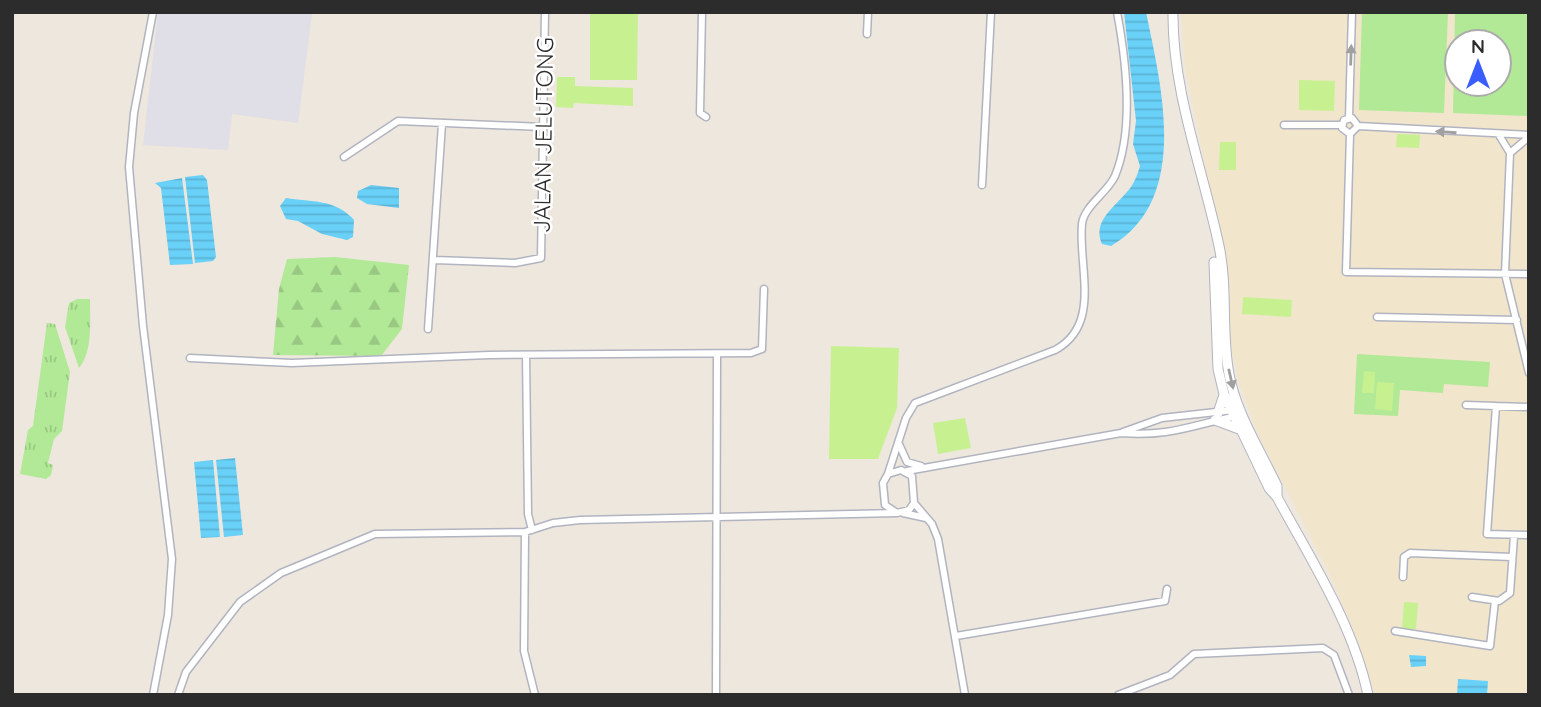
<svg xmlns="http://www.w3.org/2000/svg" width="1541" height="707" font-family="Quicksand,sans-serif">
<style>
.industrial{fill:#e0dee6}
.education{fill:#f1e5cb;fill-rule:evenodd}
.grass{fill:url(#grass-tufts)}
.forest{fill:url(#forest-firs)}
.park{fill:#b1e996;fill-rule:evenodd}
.pitch{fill:#c7f191}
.water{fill:url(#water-rules)}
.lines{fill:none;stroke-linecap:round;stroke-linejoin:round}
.street-casing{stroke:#b1b4c0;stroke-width:9}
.secondary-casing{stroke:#b1b4c0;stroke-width:11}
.street{stroke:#fff;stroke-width:6}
.secondary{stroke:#fff;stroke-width:9}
.oneway{fill:#a0a0a0}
.labels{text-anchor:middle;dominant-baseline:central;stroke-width:5;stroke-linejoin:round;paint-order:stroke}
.street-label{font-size:23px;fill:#2c2c2c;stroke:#fff}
</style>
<defs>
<pattern id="grass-tufts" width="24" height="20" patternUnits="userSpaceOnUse" patternTransform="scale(1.75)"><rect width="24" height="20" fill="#b1e996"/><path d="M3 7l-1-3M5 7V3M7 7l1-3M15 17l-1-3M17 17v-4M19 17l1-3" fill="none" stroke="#98c881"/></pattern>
<pattern id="forest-firs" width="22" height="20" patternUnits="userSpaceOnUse" patternTransform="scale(1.75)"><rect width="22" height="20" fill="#b1e996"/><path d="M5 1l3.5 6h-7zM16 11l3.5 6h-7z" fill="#98c881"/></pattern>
<pattern id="water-rules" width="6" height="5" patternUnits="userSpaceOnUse" patternTransform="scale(1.75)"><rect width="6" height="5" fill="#69d0f7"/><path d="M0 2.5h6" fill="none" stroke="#5bb3d4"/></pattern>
</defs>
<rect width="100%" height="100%" fill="#eee7dd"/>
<path class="industrial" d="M158,12l154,2 -14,109 -66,-9 -4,36 -85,-5z"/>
<path class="education" d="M1181,12h348v683h-154l-21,-64 -22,-52 -73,-143 -19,-50 -10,-43 -7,-89 -38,-188zM1457,42h42v42h-42z"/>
<path class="grass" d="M77,299h13c0,20 3,53 -11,69l-14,-41 4,-24z
M47,323l8,1 15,48 -8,59 -8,8 -6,24 5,2 -2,10 -5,4 -26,-5 8,-44 5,-4z"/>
<path class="forest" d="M335,257l74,8 -7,64 -21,27 -108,-1 6,-66 8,-30z"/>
<path class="park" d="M1362,12h86l-4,101 -85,-3z
M1455,12h74v104l-76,-3zM1457,42h42v42h-42z
M1357,354l133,8 -2,25 -44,-3 -1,9 -43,-3 -2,26 -44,-2z"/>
<path class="pitch" d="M590,12h48l-1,68h-47z
M557,77h18v9l58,2v18l-59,-3 -1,5 -17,-1z
M1299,80l36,1 -1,30 -35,-1z
M1397,134l23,1 -1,13 -23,-1z
M1220,142h16v28h-17z
M1243,297l49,3 -1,17 -49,-3z
M831,346l68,2 -2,60 -19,51h-49z
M1364,371l11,1 -1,21h-12z
M1377,382l17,1 -2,28 -17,-2z
M965,418l6,30 -33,6 -5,-31z
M1404,602l14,1 -2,26h-14z"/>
<path class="water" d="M1124,12h22c15,73 45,187 -35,234l-9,-2c-11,-24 16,-39 29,-57 4,-6 7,-14 9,-21l-7,-22 3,-23z
M203,175l4,5 9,77 -3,4 -18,2 -10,-86z
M182,178l11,86 -23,1 -9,-77 -6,-5z
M371,185l28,3v20l-32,-4 -10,-6 1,-7z
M286,198c25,4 50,1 68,22l-1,17 -6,3 -25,-6 -24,-13 -12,-2 -6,-13z
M235,458l8,77 -19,2 -8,-77z
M213,460l7,77 -19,1 -7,-76z
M1409,655l17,1v10l-15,1z
M1458,679l30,2 -1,14h-30z"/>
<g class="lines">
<defs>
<path id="street" d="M153,12l-19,101 -5,54 14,159 29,233 -4,56 -15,80
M702,12l-2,101 6,4
M867,34l1,-22
M1349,118l3,-106
M1284,125h58
M1358,126l-8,8 -8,-6 2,-8 8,-2 6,8 171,9
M1350,134l-4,138 183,2
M1499,135l11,18 -5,121 24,99
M1510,153l19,-16
M344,157l54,-36 144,6
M982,185l9,-173
M435,260l80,3 26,-5 4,-246
M1377,317l140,3
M428,329l14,-205
M526,355l2,159 4,16
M190,358l102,5 197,-8 262,-2 11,-4 2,-60
M1466,405l63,2
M1496,406l-9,128 42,1
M1123,432l39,-14 72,-8
M899,444l8,18 14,4
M901,470l11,6 2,27 -5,7 -12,3 -12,-8 -2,-22 5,-9z
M907,471l214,-38c48,4 71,-8 116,-17
M888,474l18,-56 9,-15 140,-53c47,-25 23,-83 27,-126 2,-18 26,-32 33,-48 19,-46 11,-116 2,-164
M914,503l18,21 6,15 27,156
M903,513l23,5
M525,532l-1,119 11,44
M1403,577l1,-20 6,-4 102,4
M1472,597l27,4 11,-8 4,-57
M1395,631l95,15 5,-45
M956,636l209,-35 2,-12
M178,695l8,-23 54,-70 41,-29 94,-39 150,-2 28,-9 27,-3 317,-7
M716,695l1,-340
M1118,695l52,-20 24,-21 129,-6 11,7 15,40"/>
<path id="secondary" d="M1173,12c-1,79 30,158 46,234 9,42 2,86 10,128 7,39 31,76 48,112v11
M1214,262l4,107 6,25 45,94 8,9c34,63 76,127 91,198
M1218,413l6,-18
M1215,420l24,9"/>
</defs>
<use href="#street" class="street-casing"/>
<use href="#secondary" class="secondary-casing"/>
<use href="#street" class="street"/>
<use href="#secondary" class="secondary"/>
</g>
<defs><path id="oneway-solid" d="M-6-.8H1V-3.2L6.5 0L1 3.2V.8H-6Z" transform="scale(1.75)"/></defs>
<g class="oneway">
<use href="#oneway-solid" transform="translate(1351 55) rotate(-88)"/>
<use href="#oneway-solid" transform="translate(1446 132) rotate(-176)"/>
<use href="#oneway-solid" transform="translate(1231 379) rotate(77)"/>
</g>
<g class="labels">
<g class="street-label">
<text transform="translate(543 135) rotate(-89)">JALAN JELUTONG</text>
</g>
</g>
<rect width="1541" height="707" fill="none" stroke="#2c2c2c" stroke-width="28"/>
<g transform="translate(1478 63)"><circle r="33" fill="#ffffff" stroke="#ababab" stroke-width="2"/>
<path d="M0-5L12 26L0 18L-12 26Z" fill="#395dff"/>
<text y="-10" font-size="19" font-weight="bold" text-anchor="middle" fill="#2c2c2c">N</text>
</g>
</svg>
